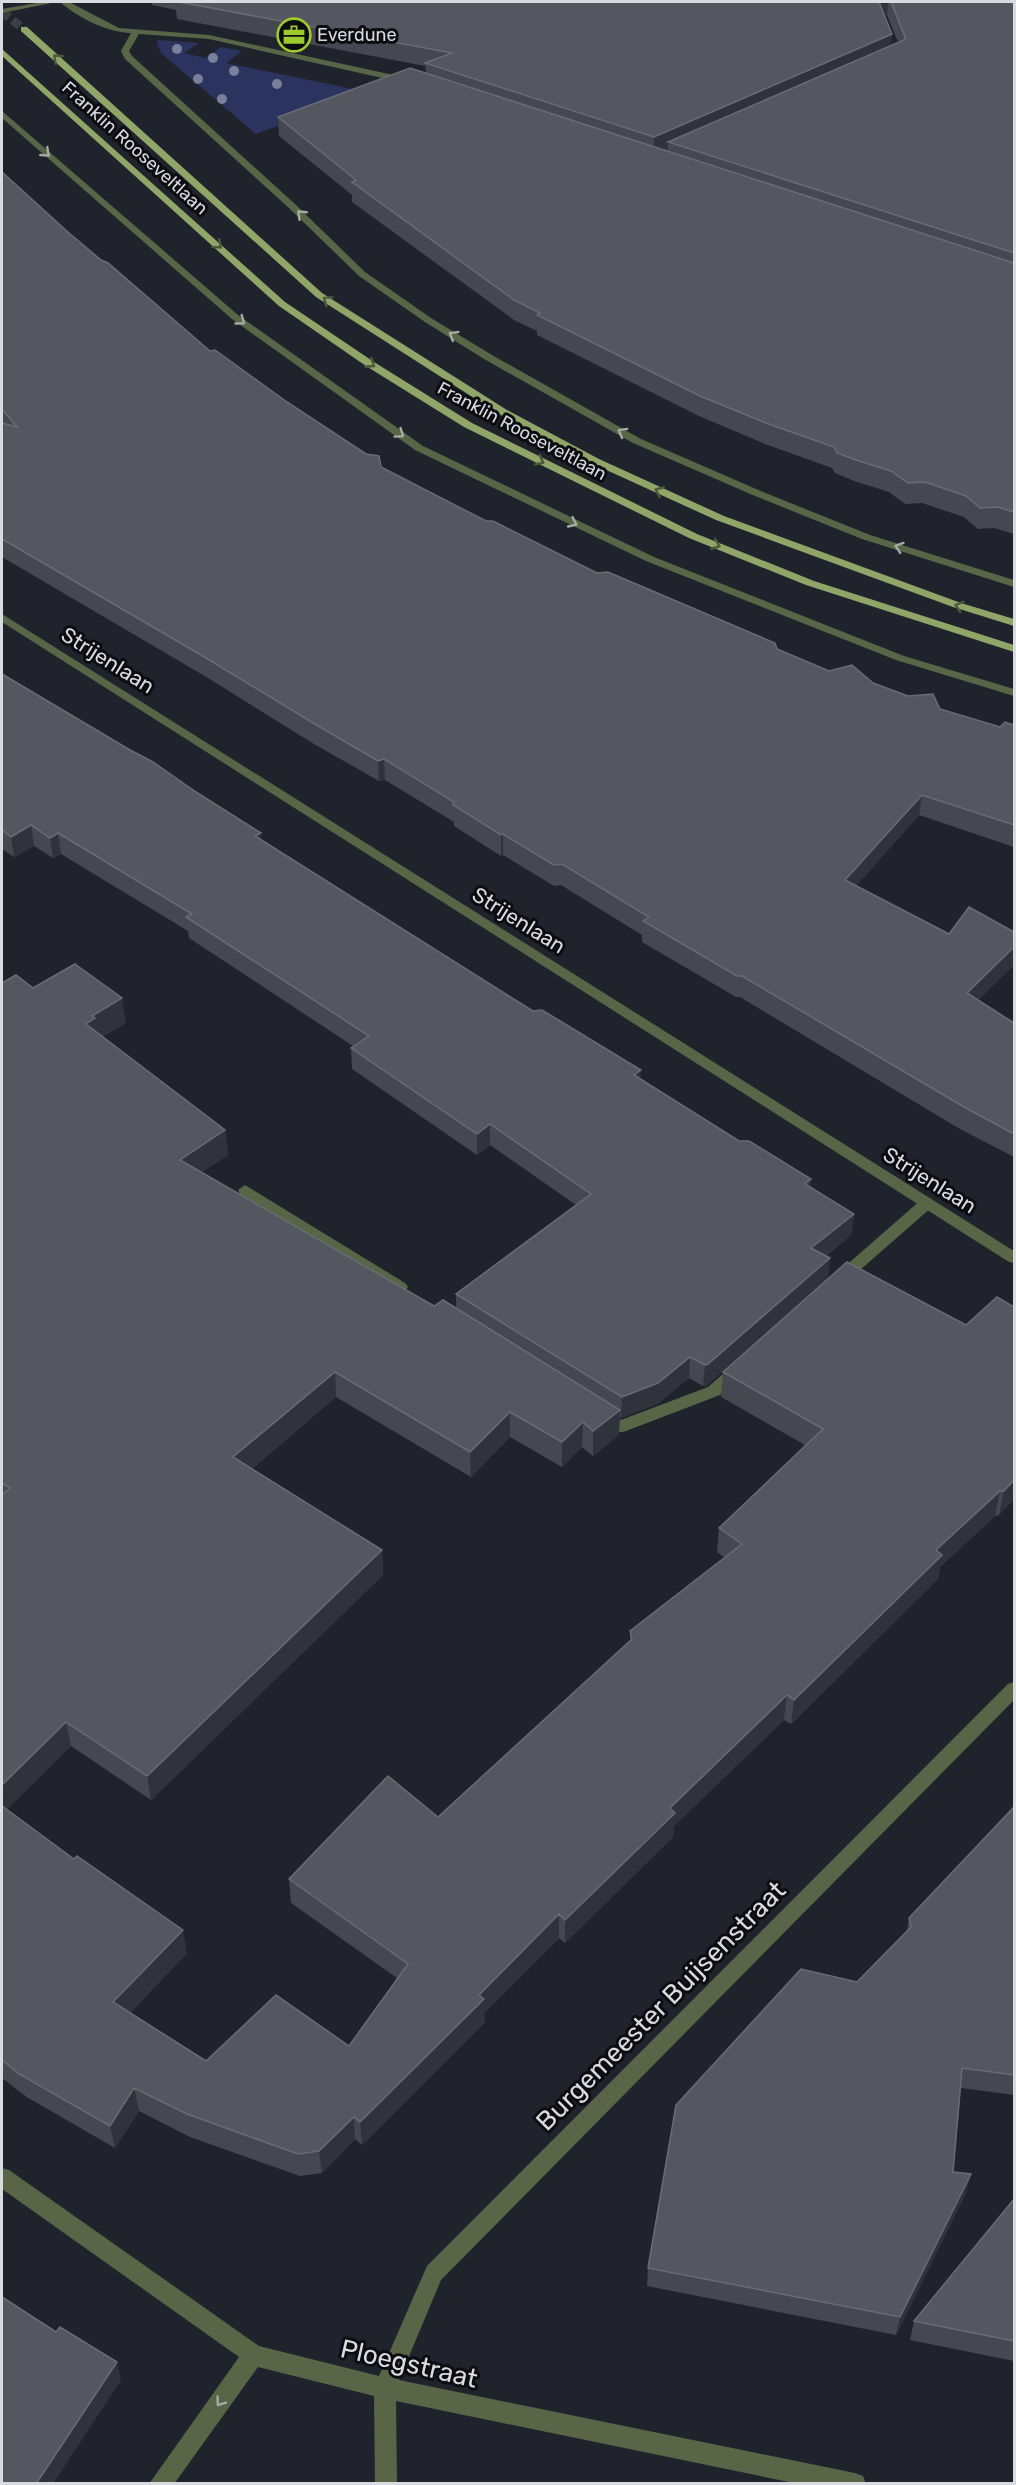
<svg xmlns="http://www.w3.org/2000/svg" width="1016" height="2485" font-family="Rubik,sans-serif">
<style>
.green{fill:#2b345e}
.lines{fill:none;stroke-linecap:round;stroke-linejoin:round}
.primary-tunnel{stroke:#3d3f47;stroke-width:9;stroke-dasharray:9 4.5;stroke-linecap:butt}
.service{fill:#5a6447;fill-rule:evenodd}
.minor{fill:#5a6447;fill-rule:evenodd}
.tertiary{fill:#5a6447;fill-rule:evenodd}
.primary{fill:#90a568;fill-rule:evenodd}
.tree{fill:#7a8099}
.wall{fill:#454751;fill-rule:evenodd}
.shaded-wall{fill:#30323c}
.building{fill:#555760;stroke:#6a6c74;stroke-width:1.5}
.oneway{stroke:#4e593c}
.oneway2{stroke:#a6aba3}
.labels{text-anchor:middle;dominant-baseline:central;stroke-width:6;stroke-linejoin:round;paint-order:stroke}
.far-poi-label{font-size:18px;fill:#d9dbe1;stroke:#0c0d11;text-anchor:start}
.far-street-label{font-size:18px;fill:#d9dbe1;stroke:#0c0d11}
.street-label{font-size:21px;fill:#d9dbe1;stroke:#0c0d11}
.near-street-label{font-size:26px;fill:#d9dbe1;stroke:#0c0d11}
</style>
<rect width="100%" height="100%" fill="#21232c"/>
<path class="green" d="M157,40l42,3 -15,10 21,5 16,-11 21,4 -16,12 137,28 2,3 -109,40 -94,-80 -4,-7z"/>
<g class="lines">
<path class="primary-tunnel" d="M2,12l22,17"/>
<path class="service" d="M245,1185l160,98 3,4 -3,4h-10l-155,-97 -2,-4z
M927,1198l5,1 2,4 -2,4 -88,77h-10l-3,-4 3,-4 88,-77z
M736,1366l6,2 2,4 -2,4 -22,19 -94,36c-11,4 -25,-6 -31,-15l2,-4 6,-2 18,10 87,-33 22,-19z"/>
<path class="minor" d="M60,2h9l50,26 90,7 203,44 1,2 -4,3 -200,-45 -70,-5 -10,17 3,5 164,149 69,67 66,46 61,37 149,84 122,53 107,43 144,45v7l-152,-48 -107,-43 -122,-53 -149,-84 -59,-37 -66,-46 -69,-67 -165,-150 -4,-8 10,-18c-25,-1 -52,-15 -71,-31z
M2,111l236,204 185,131 231,111 250,99 110,33v7l-118,-36 -250,-99 -231,-111 -183,-131 -230,-201z
M2,614l1012,637v12l-5,-1 -1007,-640z
M1014,1682v18l-573,580 -42,100 456,93 8,3 3,8h-67l-403,-83 1,83h-22l-1,-88 -116,-29 -84,117h-25l90,-127 -237,-168v-21l7,2 250,176 120,30 48,-110 581,-582z"/>
<path class="tertiary" d="M42,2h15l-55,11v-4z"/>
<path class="primary" d="M21,27h6l295,266 185,117 92,49 125,57 237,87 53,16v7l-61,-19 -237,-87 -125,-57 -92,-49 -183,-117 -295,-266z
M2,49l283,253 89,60 98,61 225,111 117,47 200,64v7l-208,-67 -117,-47 -225,-111 -98,-61 -87,-60 -277,-250z"/>
</g>
<g class="tree">
<circle cx="177" cy="49" r="5"/>
<circle cx="213" cy="58" r="5"/>
<circle cx="234" cy="71" r="5"/>
<circle cx="198" cy="79" r="5"/>
<circle cx="277" cy="84" r="5"/>
<circle cx="222" cy="99" r="5"/>
</g>
<path class="wall" d="M152,2h862v532l-20,-6 -16,1 -14,-12 -42,-14 -17,1 -16,-12 -35,-11 -19,-8 -3,-5 -67,-24 -66,-28 -162,-81v-4l-23,-11 -162,-118v-7l-73,-59 -1,-19 148,-44 -1,-7 -248,-47 -1,-9 -24,-5zM887,15l11,27 -7,3 -7,-29z
M2,172l67,61 141,118 171,116 105,54 111,52 232,98 44,12 67,26 60,18 14,-2v122l-95,-32 -63,71 93,48 65,31 -36,35 36,23v134l-54,-28 -220,-132h-4l-94,-55v-7l-81,-50 -7,1 -51,-31 -2,1 -47,-30v-4l-69,-42 -6,1 -65,-37 -106,-66 -206,-121z
M2,674l260,166 379,240 98,61 72,38 -1,8 44,27 -3,21 -25,21 2,23 -121,106 -4,1 -14,-8 -32,26 -36,14 -1,-2 -1,19 -26,21 -11,-9 -20,20 -52,-30 -39,40 -135,-80 -84,72 130,81 1,25 -232,225 -80,-54 -65,64 181,143 -57,60 76,48 143,-15 48,-68 -106,-75 -2,-24 149,-62 192,-176v-10l95,-73 -8,-6 2,-24 86,-83 -84,-48 2,-25 124,-110 167,237 -15,16 -4,1 -55,51 -2,12 -147,145 -7,-4 -110,106 -1,11 -108,106 -6,-5 -75,75 1,9 -123,123 -7,-6 -33,34 -22,3 -110,-39 -51,-26 -24,37 -90,-52 -23,-18v-1095l31,5 93,35 -24,14 123,93 3,25 -27,17 233,134 22,2v-14l120,-89 -86,-60 -13,10 -125,-86 -1,-21 2,-2 -164,-108 -1,-7 -127,-77 -8,4 -19,-12 -20,11 -12,-8z
M1014,1807v288l-53,-7 -8,84 13,21 -70,142 -249,-49 1,-18 209,-286 50,-51 2,-13z
M1014,2199v162l-104,-21 4,-19z"/>
<path class="shaded-wall" d="M879,2h9l-1,13 -9,2z
M892,34l-2,18 -222,90v7l-15,7 1,-19z
M384,759l1,21 -6,1 -1,-20z
M922,795l-3,20 -76,86 2,-21z
M31,825l3,21 -20,11 -3,-20z
M58,833l3,21 -8,4 -3,-20z
M261,833l2,20 -8,-17z
M503,834v21l-2,1v-21z
M1014,947v18l-50,49 3,-21z
M122,998l4,25 -28,16 -12,-15 6,-8z
M641,1070l-1,21 -6,-16z
M490,1124v21l-13,10v-21z
M225,1130l3,25 -45,30 -3,-25z
M811,1179l-2,21 -4,-16z
M854,1214l-3,21 -42,34 2,-21z
M830,1258l-2,21 -121,106 -4,1 2,-21z
M690,1357l-1,21 -32,26 -36,14 1,-21z
M335,1372l1,25 -100,85 -3,-25z
M620,1410l-1,25 -26,21v-25z
M510,1412v25l-39,40 -1,-25z
M583,1422l-1,25 -20,20v-25z
M1014,1480v19l-15,16 5,-24z
M1000,1491l-5,25 -55,51 -2,12 -147,145 3,-24 142,-150z
M382,1550l1,25 -232,225 -4,-24z
M787,1695l-3,25 -110,106 -1,11 -108,106v-23l105,-112z
M66,1722l5,24 -69,68v-29z
M559,1914v24l-75,75 1,9 -123,123 -2,-23 119,-127z
M183,1930l4,23 -69,72 -5,-23z
M134,2088l5,23 -24,37 -5,-22z
M354,2117l1,22 -33,34 -3,-22z
M971,2174l-5,19 -70,142 4,-18z
M117,2362l4,18 -68,104h-17z"/>
<path class="building" d="M179,2h700l13,32 -238,103 -229,-74 27,-10z
M891,2h123v251l-346,-111 236,-102 1,-3z
M410,68l604,195v249l-17,-5 -17,1 -14,-12 -41,-14 -17,1 -17,-12 -35,-11 -19,-7 -3,-6 -68,-24 -66,-27 -163,-81 3,-2 -26,-13 -162,-118 4,-2 -78,-63z
M2,172l67,61 32,27 7,3 102,88 5,-1 72,52 79,52 13,2 2,11 105,54h7l104,52 11,-1 167,71 2,6 52,22 23,-6 21,18 35,13 25,-2 7,15 60,18 5,-5 9,3v100l-92,-30 -77,85 104,54 20,-27 45,25v15l-47,46 47,30v111l-50,-27 -222,-131h-5l-94,-55 6,-4 -87,-53 -8,1 -51,-31 -2,1 -48,-30 1,-3 -70,-43 -6,2 -65,-38 -107,-65 -204,-119v-116l15,4 -15,-18z
M2,674l128,76 23,12 43,30 65,41 -6,3 278,175 9,-1 99,60 -7,5 105,66h10l62,38 -6,5 49,30 -43,34 19,10 -122,106 -3,1 -15,-8 -32,26 -36,14 -166,-103 135,-100 -101,-70 -13,10 -126,-86 18,-12 -183,-119 6,-3 -134,-81 -8,5 -19,-13 -20,12 -9,-7z
M75,964l47,34 -30,18 3,2 -9,6 139,106 -45,30 254,146 9,-6 177,110 -27,21 -10,-9 -21,20 -52,-30 -40,40 -135,-80 -102,85 149,93 -235,226 -81,-54 -64,63v-290l8,-7 -8,-5v-500l14,-8 17,13z
M847,1262l119,63 31,-28 17,10v173l-10,11h-4l-64,59 6,5 -148,145 -7,-5 -117,113 5,5 -110,107 -6,-6 -80,81 5,4 -124,123 -6,-5 -35,34 -21,3 -111,-40 -53,-26 -24,38 -91,-52 -17,-14v-254l72,53 3,-3 106,74 -70,72 93,59 70,-66 73,51 59,-82 -119,-85 99,-103 50,41 194,-178 -2,-8 112,-87 -23,-16 104,-99 -100,-57z
M1014,1807v268l-52,-7 -9,104 18,2 -71,143 -252,-49 28,-163 125,-136 56,13 54,-55 -2,-9z
M1014,2199v142l-100,-20z
M2,2297l54,35 4,-5 57,35 -81,122h-34z"/>
<defs><path id="oneway-chevron" d="M-2-3.5L2.5 0L-2 3.5" fill="none" stroke-width="1.6" stroke-linecap="round" stroke-linejoin="round" transform="scale(1.5)"/></defs>
<g class="oneway">
<use href="#oneway-chevron" transform="translate(57 58) rotate(-138)"/>
<use href="#oneway-chevron" transform="translate(218 245) rotate(42)"/>
<use href="#oneway-chevron" transform="translate(327 300) rotate(-146)"/>
<use href="#oneway-chevron" transform="translate(371 364) rotate(33)"/>
<use href="#oneway-chevron" transform="translate(540 461) rotate(27)"/>
<use href="#oneway-chevron" transform="translate(659 491) rotate(-156)"/>
<use href="#oneway-chevron" transform="translate(716 545) rotate(22)"/>
<use href="#oneway-chevron" transform="translate(959 606) rotate(-162)"/>
</g>
<g class="oneway2">
<use href="#oneway-chevron" transform="translate(46 153) rotate(41)"/>
<use href="#oneway-chevron" transform="translate(301 214) rotate(-136)"/>
<use href="#oneway-chevron" transform="translate(241 321) rotate(36)"/>
<use href="#oneway-chevron" transform="translate(453 335) rotate(-149)"/>
<use href="#oneway-chevron" transform="translate(622 432) rotate(-151)"/>
<use href="#oneway-chevron" transform="translate(400 434) rotate(35)"/>
<use href="#oneway-chevron" transform="translate(573 523) rotate(25)"/>
<use href="#oneway-chevron" transform="translate(899 547) rotate(-162)"/>
<use href="#oneway-chevron" transform="translate(220 2402) rotate(126)"/>
</g>
<defs>
<symbol id="office-ring" viewBox="-11 -11 22 22"><circle r="9.5" fill="#0c0d11" stroke="#9fca2d" stroke-width="1.5"/><path d="M-6-3h4V-5.5h4V-3h4V5H-6ZM-1-4.5V-3h2v-1.5ZM-6 0V1H6V0Z" fill="#9fca2d"/></symbol>
</defs>
<g fill-rule="evenodd">
<use href="#office-ring" x="275" y="16" width="38" height="38"/>
</g>
<g class="labels">
<g class="far-poi-label">
<text x="317" y="35">Everdune</text>
</g>
<g class="far-street-label">
<text transform="translate(135 148) rotate(42)">Franklin Rooseveltlaan</text>
<text transform="translate(522 431) rotate(28)">Franklin Rooseveltlaan</text>
</g>
<g class="street-label">
<text transform="translate(108 660) rotate(32)">Strijenlaan</text>
<text transform="translate(519 920) rotate(32)">Strijenlaan</text>
<text transform="translate(930 1180) rotate(32)">Strijenlaan</text>
</g>
<g class="near-street-label">
<text transform="translate(661 2006) rotate(-45)">Burgemeester Buijsenstraat</text>
<text transform="translate(409 2364) rotate(13)">Ploegstraat</text>
</g>
</g>
<rect width="1016" height="2485" fill="none" stroke="#d9dbe1" stroke-width="6"/>
</svg>
